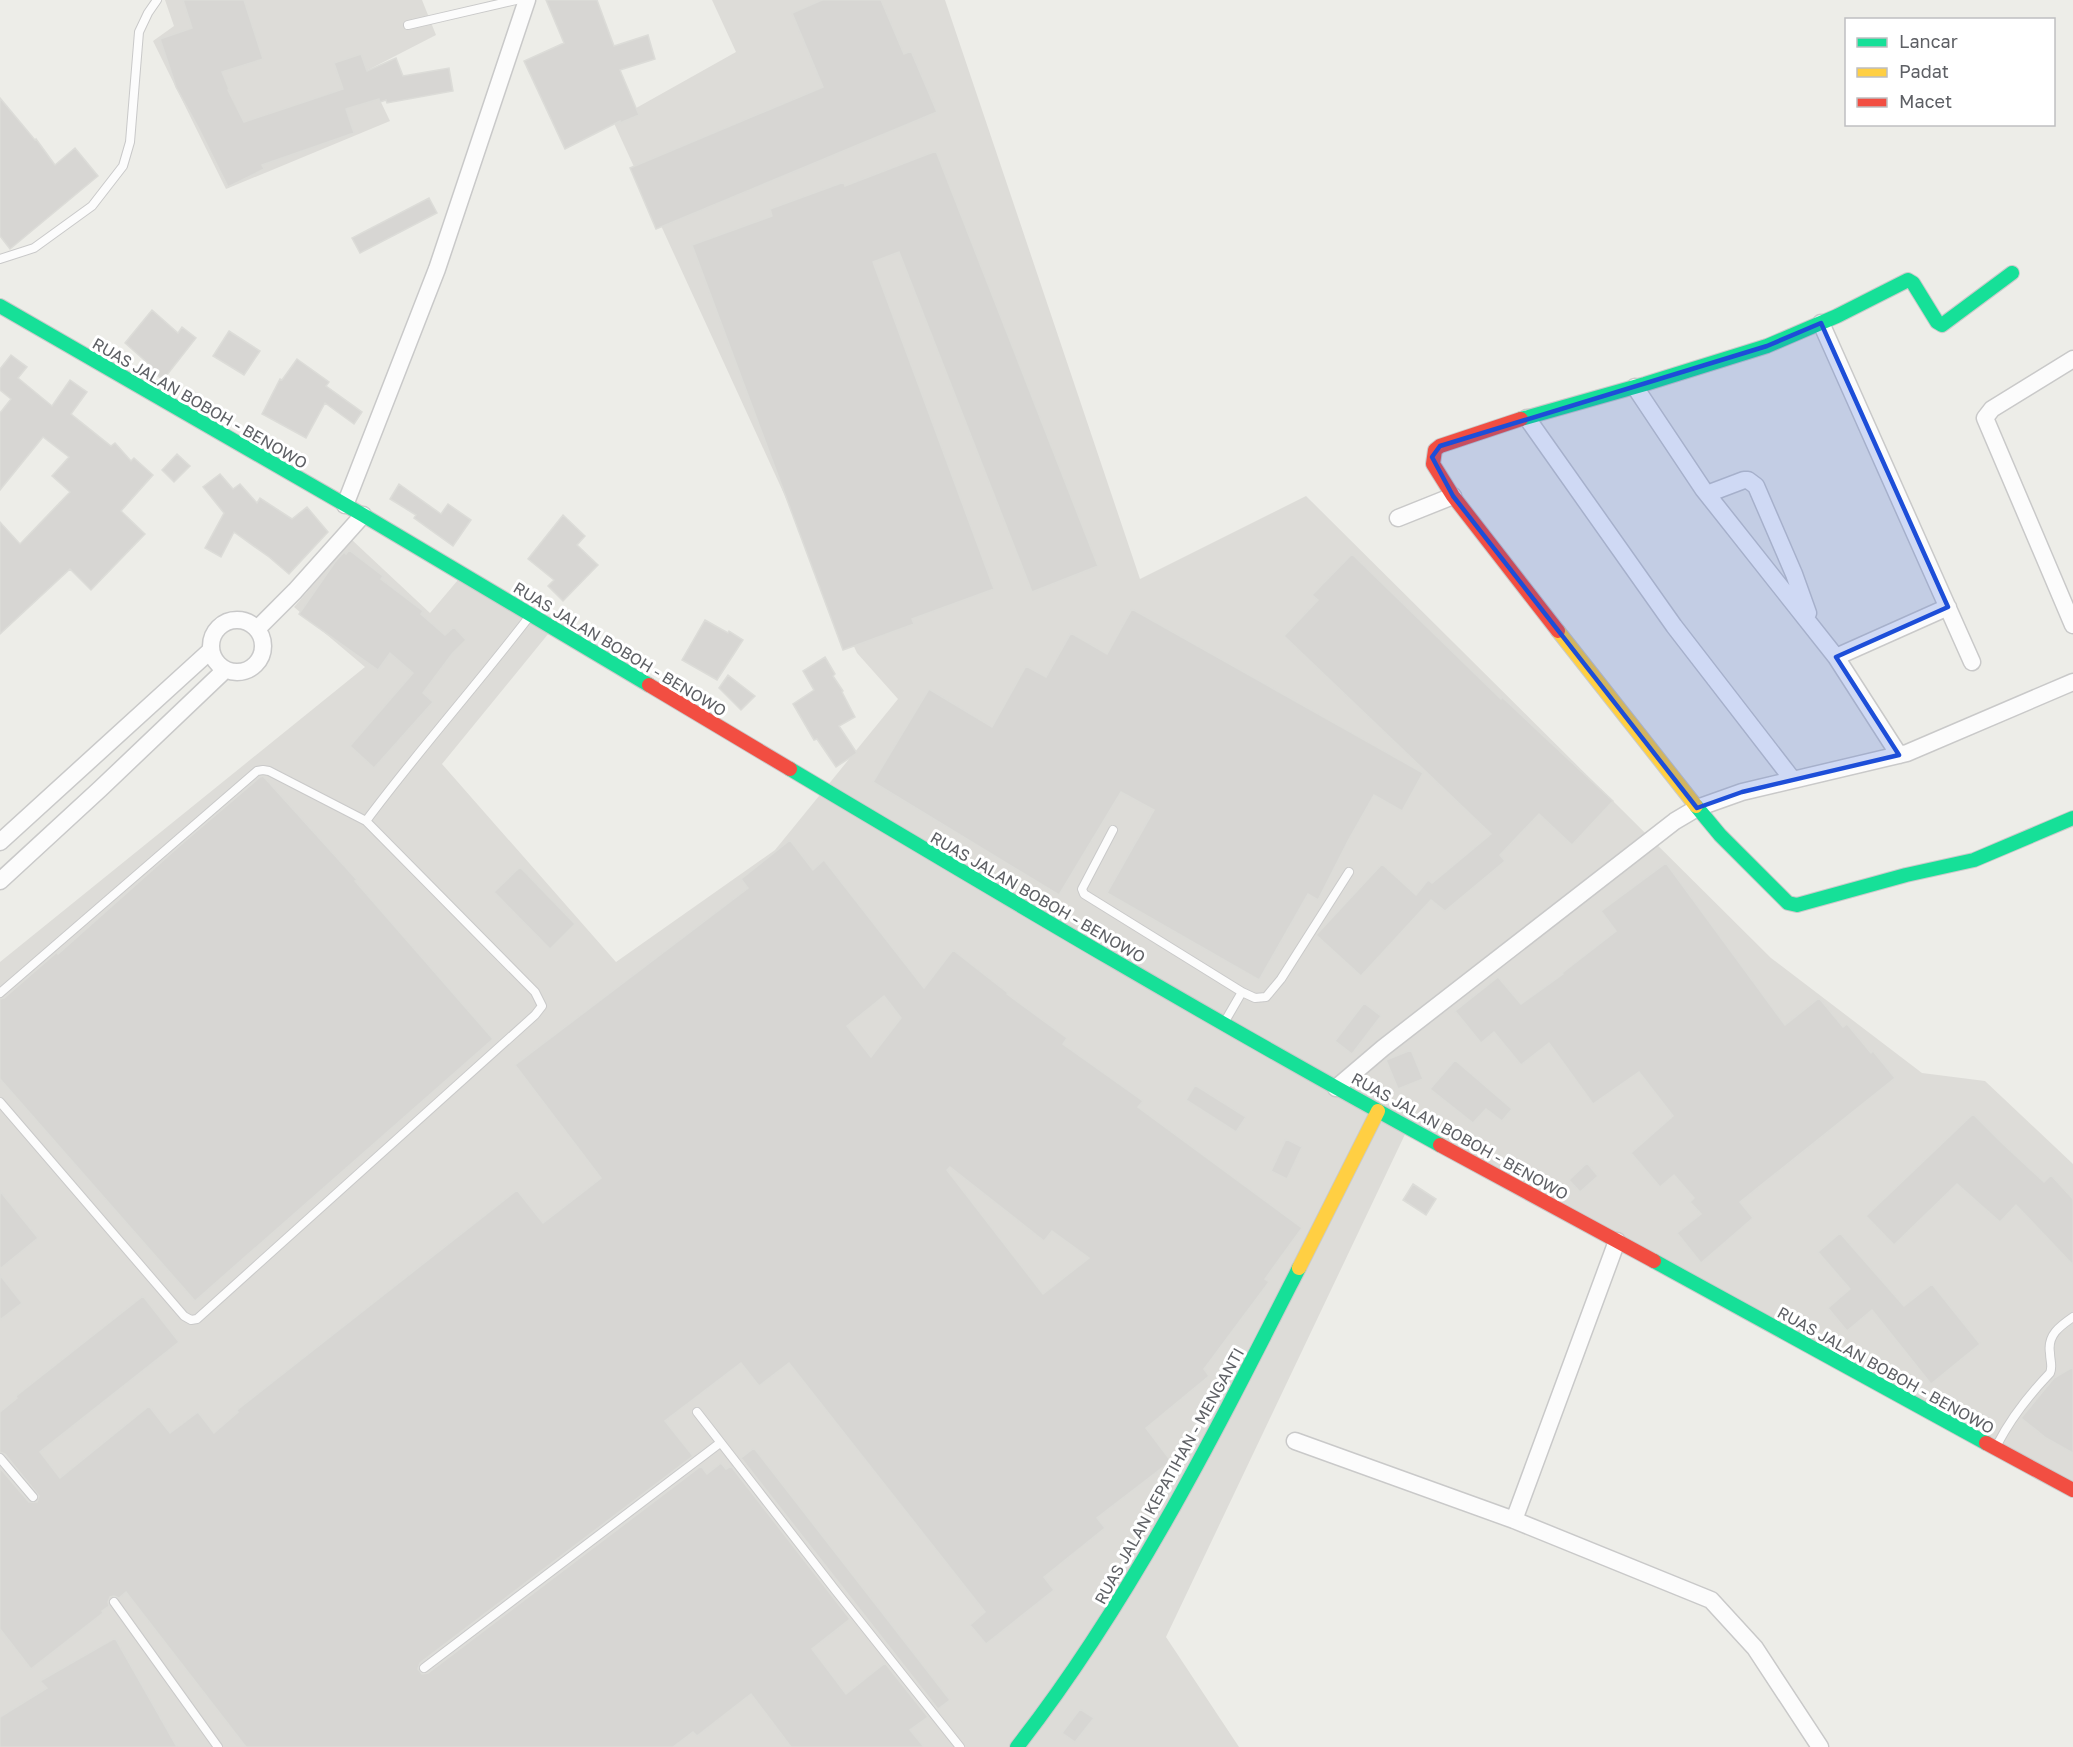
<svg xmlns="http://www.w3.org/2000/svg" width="2073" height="1747" font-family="'Golos Text',sans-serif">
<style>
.industrial{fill:#dddcd8}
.building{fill:#d7d6d3;stroke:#dcdcd8;stroke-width:1.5;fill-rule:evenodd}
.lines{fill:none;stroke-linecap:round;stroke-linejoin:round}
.lane-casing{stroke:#c9c9c9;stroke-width:10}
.street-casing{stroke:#c9c9c9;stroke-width:19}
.fast-casing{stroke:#c9caca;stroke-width:16}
.slow-casing{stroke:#c9caca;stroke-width:16}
.jam-casing{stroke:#c9caca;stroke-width:16}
.lane{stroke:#fcfcfc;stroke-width:8}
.street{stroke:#fcfcfc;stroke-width:16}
.fast{stroke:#16e098;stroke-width:14}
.slow{stroke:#ffcf43;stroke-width:14}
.jam{stroke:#f24e42;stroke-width:14}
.marked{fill:#1d4ed8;fill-opacity:0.2;stroke:#1d4ed8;stroke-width:4.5;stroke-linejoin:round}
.labels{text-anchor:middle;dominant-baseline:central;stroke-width:6;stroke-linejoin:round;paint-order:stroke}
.street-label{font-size:16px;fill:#5e6065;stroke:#fff}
</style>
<rect width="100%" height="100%" fill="#edede8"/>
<path class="industrial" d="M165,0h257l14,35 -70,36 24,50 -164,68 -73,-148 21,-15z
M712,0h233l195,579 166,-83 465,462 151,115 63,8 88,83v325l-665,-361 -242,509 73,110h-1239v-785l365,-295 -71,-60 58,-67 78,73 33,-39 90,54 -111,136 174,198 159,-112 123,-151 -41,-46 -244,-532 123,-69z"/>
<path class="building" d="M183,0h61l19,59 -41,13 7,17 -1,1 16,32 99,-33 -9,-26 27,-9 6,17 29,-13 7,18 46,-8 4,23 -66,12 -1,-3 -6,2 -1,-3 -33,10 8,24 -92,32 2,4 -36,18 -30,-60 -22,-40 -16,-48 32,-11z
M546,0h51l17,46 34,-11 7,24 -35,11 19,45 -19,8v-2l-55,28 -41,-88 40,-18z
M822,0h59l23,54 7,-3 26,61 -281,117 -26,-61 193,-81 -31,-74z
M0,98l35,42 1,-1 19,26 20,-17 23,28 -88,73 -10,-13z
M936,151l162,415 -66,26 -133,-340 -26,10 121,327 -82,30 2,5 -71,26 -151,-405 80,-29 -2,-7 74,-27 1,4z
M429,198l8,15 -77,40 -8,-15z
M152,310l26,23 4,-6 14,11 -33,42 -14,-11 2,-3 -26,-23z
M229,331l31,20 -16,24 -31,-19z
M11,355l16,12 -9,11 34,28 18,-26 17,12 -16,22 40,32 4,-3 16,18 3,-3 19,17 -32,36 24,23 -54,56 -21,-21 -70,65v-112l20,22 50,-52 -18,-16 17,-19 -26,-20 -43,53v-77l11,-14 -11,-9v-21z
M297,359l32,23 -3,4 36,26 -8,12 -29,-21 -19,35 -44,-24 18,-35 2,1z
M177,454l13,12 -16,16 -12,-12z
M220,474l13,15 7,-5 17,19 3,-5 32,21 15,-12 21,25 -39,42 -20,-17 -35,-25 -13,25 -16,-9 19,-35 -21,-26z
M399,484l42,30 7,-10 23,16 -18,26 -39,-28 2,-3 -26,-16z
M563,515l22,21 -8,9 21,20 -35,36 -15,-15 6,-6 -26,-21z
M349,550l34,26 -2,3 42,32 -2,3 24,21 9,-8 12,13 -14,14 -29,39 10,9 -59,66 -24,-22 63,-73 -23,-20 -12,17 -79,-56 36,-52 9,-10 2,2z
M1352,554l149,145 1,-2 111,104 -41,44 -33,-31 -39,41 5,6 -60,50 -14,-11 -70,76 -45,-41 66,-71 34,31 12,-15 4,3 59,-49 -207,-198 34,-36 -6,-5z
M1132,609l291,164 -21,38 -28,-16 -26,46 -30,59 -10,-6 -49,86 -152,-87 47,-83 -33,-18 -62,103 -186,-113 56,-93 63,38 34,-61 20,11 25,-44 36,21z
M705,620l23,13 1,-2 14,9 -26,40 -35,-20z
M825,657l10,17 -2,2 10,15 -1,1 13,25 -16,9 18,27 -21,14 -19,-28 -3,1 -21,-36 21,-14 -11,-19z
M728,675l27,21 -14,14 -22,-22z
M263,776l94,104 -2,1 138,158 -298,262 -195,-222v-80l4,-1 53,-46 1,2 127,-113 75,-64z
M790,840l23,30 11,-10 100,128 29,-38 55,43 -1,1 60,44 -4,6 80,57 -5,6 164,121 -37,51 4,3 -65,87 5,7 -63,52 25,33 -74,57 8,10 -61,49 10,13 -68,54 -16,-19 15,-13 -196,-249 -30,23 -18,-23 -76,58 28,35 -273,207 -2,6 4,5 6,-1 273,-207 6,8 14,-11 5,6 5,-3 119,153 -38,30 34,45 39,-31 43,54 -18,13 14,17h-133l-40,-53 -54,42 -4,-4 -20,15h-427l-120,-155 -7,6 -5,-2 -4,1 -2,5 1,4 -7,5 1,2 -72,56 -31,-40v-161l29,34h8l2,-6 -34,-42 -5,-2v-40l17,-14 -1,-2 127,-100 36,46 -139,110 20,26 89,-72 21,27 28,-21 16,21 24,-21 -1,-2 280,-220 26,33 58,-45 -86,-113 233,-177 -7,-9zM884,996l17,22 -30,39 -24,-31zM950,1167l94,74 8,-10 37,27 -46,36 -96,-124z
M1666,863l119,162 34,-27 24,29 4,-3 24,29 2,-2 22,27 -155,124 13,16 -52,45 -24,-30 24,-19 -11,-12 4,-4 -20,-23 -14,12 -29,-34 42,-37 -34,-44 -46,32 -44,-61 -28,22 -27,-33 -13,11 -26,-32 43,-34 23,27 42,-30 -1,-1 54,-42 -15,-20z
M520,867l55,57 -25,25 -56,-57z
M1364,1003l17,13 -29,38 -17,-13z
M1411,1050l12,29 -25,10 -12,-29z
M1455,1060l57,49 -10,12 -16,-12 -13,14 -43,-34z
M1195,1085l51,32 -10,15 -50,-32z
M1973,1114l28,28 43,40 7,-7 22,24v66l-57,-60 -16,17 -43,-38 -63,61 -28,-29z
M1286,1139l16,8 -15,32 -16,-8z
M1587,1163l11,13 -18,16 -11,-12z
M1413,1184l23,15 -10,16 -23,-15z
M0,1191l38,47 -38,31z
M1840,1233l64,73 28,-22 48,60 -49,40 -59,-74 -25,21 -19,-23 22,-19 -32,-37z
M0,1275l22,28 -22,17z
M2073,1367v86l-27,-15 -25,-20 33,-40z
M754,1448l196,252 -12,9 -197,-251z
M115,1638l62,109h-177v-30l47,-29 -7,-7z
M1080,1709l14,9 -19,24 -13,-9z"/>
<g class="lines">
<defs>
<path id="lane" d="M408,25l108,-25
M0,259l34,-11 58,-42 31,-40 7,-24 9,-110 9,-19 9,-13
M366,821c52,-70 110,-135 163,-204
M1113,830l-31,59 2,5 158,98 13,6 11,-1 15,-18 68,-107
M0,993l257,-222 6,-1 6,1 97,50 169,171 7,14 -7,9 -338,304 -6,1 -7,-4 -184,-214
M1224,1023l18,-31
M697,1412l139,179 124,156
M1997,1445c14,-27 31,-49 53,-72 3,-7 0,-12 0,-20 -3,-18 10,-27 23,-36
M0,1458l33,39
M114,1602l104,145
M424,1668l296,-225"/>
<path id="street" d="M1821,323l151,339
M2073,359l-81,50 -7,9 88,207
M1635,387l68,102 133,168 63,98
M1527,418l147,208 119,154
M1707,494l37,-14h4l8,6 38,88 14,39
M345,505l92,-236 90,-269
M1398,518l55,-22
M211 646a26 26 0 1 1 52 0a26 26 0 1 1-52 0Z
M257,629l38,-38 68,-76
M1836,657l112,-50
M0,842l211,-192
M0,881l100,-92 125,-119
M1336,1088l47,-40 292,-227 22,-13 45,-16 165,-39 166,-71
M1295,1441l219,79 103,-279
M1514,1520l197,80 44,48 65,99"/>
<path id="fast" d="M0,306l363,209 286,170
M1521,419l124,-35 122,-38 70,-30 71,-36 5,3 24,39 5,3 70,-52
M790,769c215,128 430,256 650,376
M1696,806l24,29 68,68 9,2 109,-30 68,-15 99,-42
M1654,1261l332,182
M1017,1747c114,-146 198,-314 282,-479"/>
<path id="slow" d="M1558,631l138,175
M1299,1268l79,-157"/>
<path id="jam" d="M1521,419l-81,27 -5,4 -2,14 20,32 105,135
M649,685l141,84
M1440,1145l214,116
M1986,1443l87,47"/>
</defs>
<use href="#lane" class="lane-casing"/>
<use href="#street" class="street-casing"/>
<use href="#fast" class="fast-casing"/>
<use href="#slow" class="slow-casing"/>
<use href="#jam" class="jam-casing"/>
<use href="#lane" class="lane"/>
<use href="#street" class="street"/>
<use href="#fast" class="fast"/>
<use href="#slow" class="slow"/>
<use href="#jam" class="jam"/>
</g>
<path class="marked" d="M1821,323l127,284 -112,50 63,98 -157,37 -45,16 -244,-312 -21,-39 8,-11 327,-100z"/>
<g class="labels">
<g class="street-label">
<text transform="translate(200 403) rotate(30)">RUAS JALAN BOBOH - BENOWO</text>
<text transform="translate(620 649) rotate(31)">RUAS JALAN BOBOH - BENOWO</text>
<text transform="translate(1038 897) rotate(30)">RUAS JALAN BOBOH - BENOWO</text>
<text transform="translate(1460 1136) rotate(29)">RUAS JALAN BOBOH - BENOWO</text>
<text transform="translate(1886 1370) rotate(29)">RUAS JALAN BOBOH - BENOWO</text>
<text transform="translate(1169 1476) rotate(-61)">RUAS JALAN KEPATIHAN - MENGANTI</text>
</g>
</g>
<rect x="1845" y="18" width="210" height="108" fill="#ffffff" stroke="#bfbfc1" stroke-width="1.5"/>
<rect x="1857" y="38" width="30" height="9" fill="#16e098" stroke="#bfbfc1" stroke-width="1.5"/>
<text x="1899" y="48" font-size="18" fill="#5e6065">Lancar</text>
<rect x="1857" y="68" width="30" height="9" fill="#ffcf43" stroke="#bfbfc1" stroke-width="1.5"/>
<text x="1899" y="78" font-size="18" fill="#5e6065">Padat</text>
<rect x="1857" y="98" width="30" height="9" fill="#f24e42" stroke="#bfbfc1" stroke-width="1.5"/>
<text x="1899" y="108" font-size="18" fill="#5e6065">Macet</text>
</svg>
